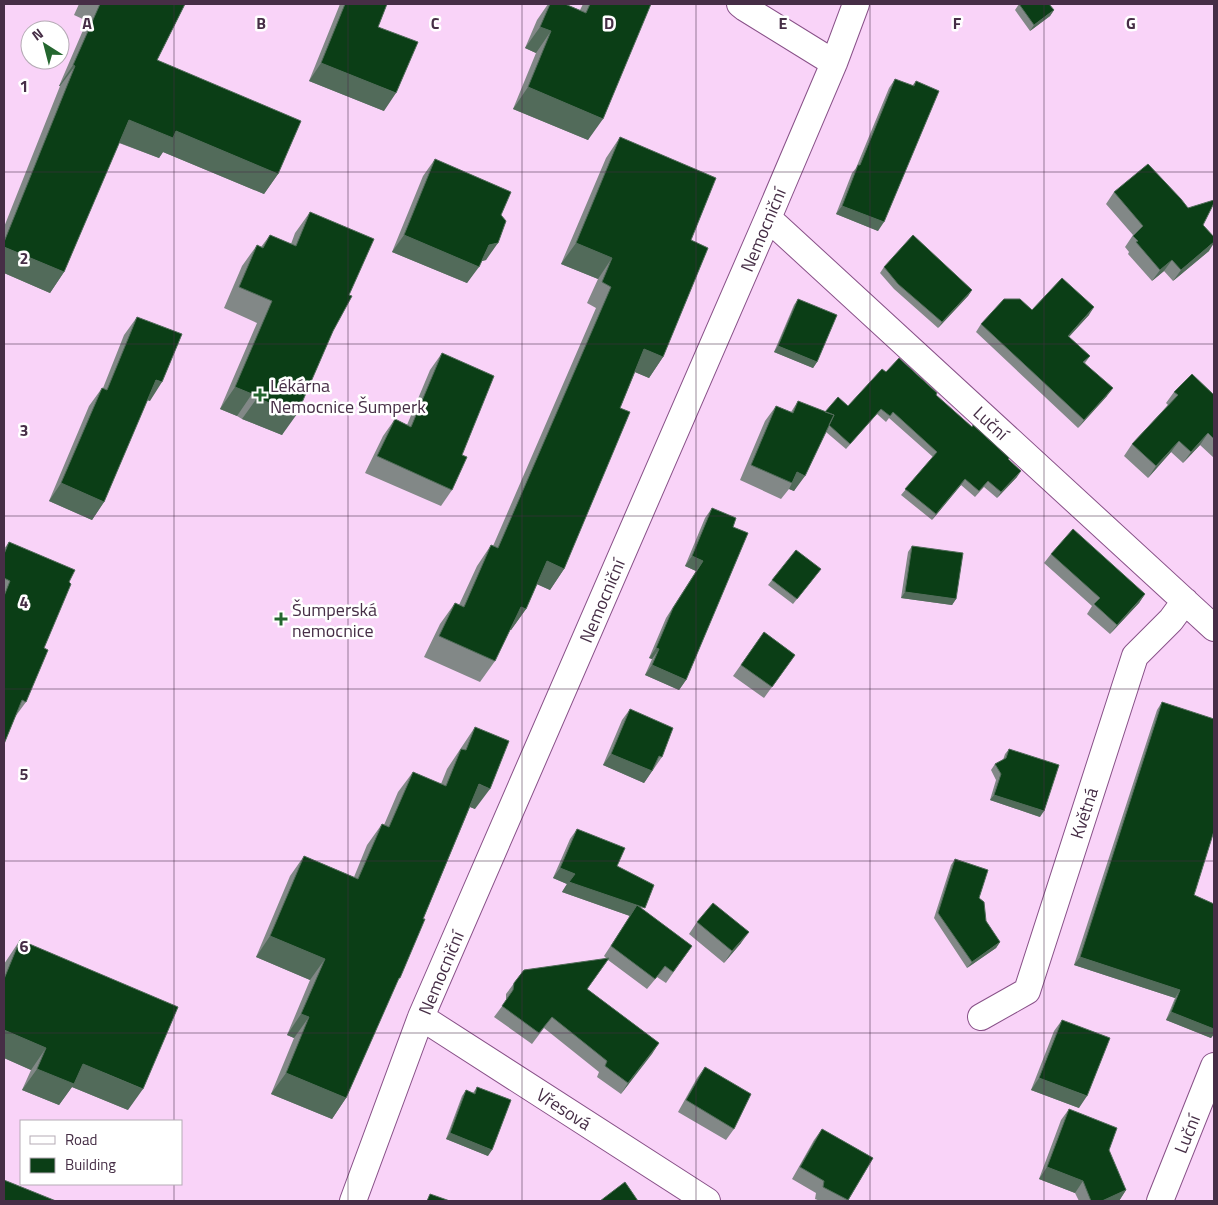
<svg xmlns="http://www.w3.org/2000/svg" width="1218" height="1205" font-family="'Titillium Web',sans-serif">
<style>
.lines{fill:none;stroke-linecap:round;stroke-linejoin:round}
.street-casing{stroke:#885188;stroke-width:28}
.street{stroke:#fff;stroke-width:26}
.wall{fill:#828887}
.shaded-wall{fill:#526b5a}
.building{fill:#0b3e16;stroke:#526b5a}
.grid{fill:none;stroke:#462e46;stroke-width:1;stroke-opacity:0.55}
.poi-dot{fill:#24662f;stroke:#fff;stroke-width:2}
.labels{text-anchor:middle;dominant-baseline:central;stroke-width:5;stroke-linejoin:round;paint-order:stroke}
.street-label{font-size:18px;fill:#462e46;stroke:#fff}
.poi-label{font-size:18px;fill:#462e46;stroke:#fff;text-anchor:start}
.grid-label{font-size:16px;text-anchor:middle;font-weight:bold;fill:#462e46;stroke:#fff;stroke-width:5;stroke-linejoin:round;paint-order:stroke}
</style>
<rect width="100%" height="100%" fill="#f9d3f8"/>
<g class="lines">
<defs>
<path id="street" d="M740,4l5,4 89,55
M768,218l446,410
M421,1017l286,184
M981,1017l46,-26 108,-335 36,-36 14,-19
M353,1201l68,-184 347,-799 66,-155 22,-59
M1160,1201l54,-135"/>
</defs>
<use href="#street" class="street-casing"/>
<use href="#street" class="street"/>
</g>
<path class="wall" d="M79,4h106l-28,56 121,114 -14,20 -101,-42 -4,6 -40,-15 -55,129 -14,21 -46,-20v-46l56,-141h-1l28,-65 -13,-6z
M340,4h47l-9,23 6,84 -75,-30z
M548,4h17l15,6 3,-6h68l-63,136 -75,-31 23,-56 -11,-5 12,-28z
M1019,4l35,6 -4,6 -20,15 -15,-21z
M895,79l17,7 4,-5 -38,150 -42,-17 16,-41 4,-5 33,-80z
M620,137l71,103 -28,117 -14,21 -14,-6 -15,36 -56,161 -14,21 -13,-6 -11,25 -15,21h-1l-15,31 -15,21 -56,-25 16,-33 15,-21 4,2 18,-39 14,-21 2,1 103,-238 -9,-5 11,-24 -37,-15 45,-106z
M435,159l66,56 -15,45 -4,1 -15,22 -75,-31 31,-76z
M1114,192l74,16 15,17 6,26 -36,30 -9,-10 -12,10 -24,-27 1,-2 -4,-5 8,-12 -27,-31z
M310,212l23,119 -51,104 -40,-16 -5,-3 -17,-7 37,-86 -33,-15 18,-42 15,-21 4,2 9,-12 21,9 4,-11z
M884,267l88,23 -4,6 -30,32 -44,-39 -14,-16z
M798,299l19,63 -4,6 -39,-16 20,-47z
M1032,310l57,5 -20,22 21,19 -5,7 22,33 -29,32 -102,-96 5,-8z
M137,317l13,84 -3,-1 -43,102 -12,18 -43,-19 40,-95 13,-18h1l21,-53z
M442,353l20,102 -10,35 -11,16 -76,-33 18,-37 12,-17 12,6 23,-55z
M886,372l50,23 72,64 9,18 -20,21 -13,-11 -9,10 -14,-12 -29,35 -31,-25 32,-38 -44,-39 -3,4 -9,-8 -31,35 -20,-17 -32,59 -5,-2 -8,10 -41,-19 25,-59 11,-15 15,6 7,-11 27,11 23,-6z
M1174,392l40,3v63l-14,-13 -17,18 -12,-11 -23,26 -24,-22 8,-12 36,-39 -2,-2z
M712,508l21,19 -47,153 -7,10 -34,-15 7,-16 -3,-1 17,-40 30,-47 -11,-5 20,-48z
M9,542l35,106 -18,54 -11,15 -11,27v-195z
M912,546l44,53 -4,6 -51,-7 7,-46z
M1051,554l94,40 -6,9 -29,31 -23,-20 5,-8 -48,-43z
M821,569l-28,35 -25,-19 4,-5z
M764,632l31,23 -31,43 -31,-22z
M1162,702l32,193 20,9v130l-3,4 -45,-18 9,-22 -101,-33 83,-255z
M630,709l32,48 -18,26 -41,-18 19,-45z
M475,727v82l-5,-2 -75,179 -49,112 -14,21 -61,-25 23,-56 -7,-3 23,-55 -54,-23 34,-81 14,-20 50,21 13,-32 15,-21 2,1 14,-33 15,-20 28,12 6,-15z
M1009,749l31,68 -50,-17 6,-20 -5,-10 4,-6 8,-4 2,-6z
M577,829l40,37 26,44 49,36 -26,37 -9,-6 -10,12 -39,-29 -21,29 72,54 -38,51 -24,-17 2,-5 -55,-44 -12,16 -38,-27 12,-16v-7l18,-24 83,-11 -3,-3 26,-40 -68,-24 5,-8 -14,-6 17,-39z
M955,859l24,39 7,23 14,21 -4,6 -29,20 -33,-50 17,-53z
M697,922l44,21 -17,20 -35,-29z
M20,940l108,170 -56,-23 -13,18 -37,-15 9,-20 -27,-12v-94z
M1062,1020l17,88 -48,-18 23,-59z
M705,1067l29,62 -8,11 -48,-28 19,-34z
M477,1087l11,69 -42,-17 16,-43 4,-6 7,3z
M1069,1109l57,81 -7,11h-40l-4,-8 -36,-14 22,-59z
M822,1129l51,29 -25,43h-28l-5,-2 1,-6 -24,-14 22,-39z"/>
<path class="shaded-wall" d="M1054,10l-4,6 -20,15 4,-6z
M540,27l11,4 -15,22 -11,-5z
M321,63l75,30 -12,18 -75,-30z
M73,65l2,1 -15,20h-1z
M528,87l75,32 -15,21 -75,-31z
M129,120l47,11 102,43 -14,20 -101,-42 -4,6 -44,-17z
M842,206l42,16 -6,9 -42,-17z
M404,235l75,32 -12,16 -75,-31z
M1214,242v1l-5,8 -36,30 8,-11z
M498,243l-12,17 -8,2 11,-17z
M576,243l36,15 -14,21 -37,-15z
M4,247l60,25 -14,21 -46,-20z
M1172,260l-8,11 -12,10 8,-11z
M972,290l-4,6 -30,32 4,-6z
M1094,307l-5,8 -27,29 6,-8z
M778,346l39,16 -4,6 -39,-16z
M644,349l19,8 -14,21 -19,-8z
M156,380l6,2 -12,19 -7,-3z
M235,387l17,7 -15,22 -17,-7z
M1113,388l-6,8 -29,32 6,-8z
M257,398l40,16 -15,21 -40,-16z
M1208,433l-8,12 -17,18 8,-11z
M1179,441l-8,11 -23,26 8,-12z
M1021,471l-4,6 -20,21 4,-6z
M797,472l8,4 -11,15 -5,-2 3,-6z
M965,479l-4,6 -29,35 4,-6z
M61,483l43,19 -12,18 -43,-19z
M692,556l11,5 -7,10 -11,-5z
M547,561l17,8 -14,21 -18,-8z
M905,592l51,7 -4,6 -51,-7z
M1145,594l-6,9 -29,31 7,-9z
M521,607l5,2 -15,21 -4,-2z
M656,648l3,1 -7,10 -3,-1z
M652,665l34,15 -7,10 -34,-15z
M611,754l41,17 -8,12 -41,-18z
M479,784l11,5 -15,20 -10,-4z
M994,795l50,16 -4,6 -50,-17z
M560,868l15,6 62,32 -7,10 -68,-24 5,-8 -14,-6z
M749,932l-8,11 -17,20 8,-12z
M270,936l55,23 -15,21 -54,-23z
M1000,942l-4,6 -29,20 5,-6z
M1080,957l100,33 -5,8 -101,-33z
M1171,1012l43,17v5l-3,4 -45,-18z
M301,1014l8,3 -15,21 -7,-3z
M4,1030l42,18 -15,22 -27,-12z
M659,1043l-7,11 -31,40 7,-11z
M83,1064l60,25 -15,21 -56,-23 -13,18 -37,-15 15,-21z
M286,1073l60,25 -14,21 -61,-25z
M1039,1078l48,18 -8,12 -48,-18z
M450,1133l42,17 -4,6 -42,-17z
M1047,1167l36,14 -8,12 -36,-14z
M1126,1190l-7,11h-17z"/>
<path class="building" d="M100,4h85l-28,56 144,61 -23,53 -102,-43 -3,7 -44,-18 -65,152 -60,-25v-5l71,-176 -2,-1z
M345,4h42l-9,23 40,15 -22,51 -75,-30z
M550,4h15l21,9 4,-9h61l-48,115 -75,-32 23,-56 -11,-4z
M1019,4h30l5,6 -20,15z
M895,79l19,7 2,-5 23,10 -55,131 -42,-16 16,-41h2z
M620,137l96,41 -25,62 17,8 -45,109 -19,-8 -24,59 10,4 -66,157 -17,-8 -21,48 -5,-2 -26,54 -56,-25 16,-33 9,4 27,-62 7,3 113,-261 -9,-5 10,-24 -36,-15z
M435,159l76,33 -10,23 5,6 -8,22 -9,2 -10,22 -75,-32z
M1148,164l33,35 7,9 26,-8v3l-11,22 11,12v5l-33,28 -9,-10 -12,10 -24,-28 2,-1 -5,-5 10,-10 -29,-34z
M310,212l64,27 -25,56 3,1 -19,35 -36,83 -40,-16 -5,-4 -17,-7 37,-86 -33,-14 18,-42 6,3 7,-13 26,11z
M913,235l59,55 -30,32 -44,-38 -14,-17z
M1062,278l32,29 -26,29 22,20 -7,6 30,26 -29,32 -103,-96 23,-25h16l12,11z
M798,299l39,16 -20,47 -39,-16z
M137,317l45,17 -20,48 -6,-2 -52,122 -43,-19 41,-95 5,2z
M442,353l52,23 -32,79 5,2 -15,33 -75,-34 18,-37 16,8z
M899,358l38,35 -1,2 36,32 1,-2 36,33 -1,1 13,12 -20,21 -13,-11 -9,10 -14,-12 -29,35 -31,-25 32,-37 -44,-40 -3,4 -9,-7 -31,35 -21,-19 5,-10 -9,-3 13,-15 10,9 34,-37 4,3z
M1192,374l22,21v44l-6,-6 -17,19 -12,-11 -23,25 -24,-22 46,-49 -4,-3z
M798,401l36,14 -29,61 -8,-4 -5,11 -41,-18 25,-59 17,7z
M712,508l24,10 -3,9 15,6 -62,147 -34,-15 7,-16 -3,-1 17,-40 30,-47 -11,-5z
M1073,529l72,65 -28,31 -23,-21 6,-6 -49,-44z
M9,542l66,28 -6,12 2,2 -27,64 4,2 -22,52 -4,-2 -18,44v-148l6,-15 -6,-3v-24z
M912,546l51,7 -7,46 -51,-7z
M796,550l25,19 -24,30 -25,-19z
M764,632l31,23 -23,32 -31,-22z
M1162,702l52,17v112l-20,64 20,9v125l-43,-17 9,-22 -100,-33z
M630,709l43,19 -11,29 -3,-1 -7,15 -41,-17z
M475,727l34,14 -19,48 -11,-5 -56,135h2l-25,59h-1l-53,120 -60,-25 23,-56 -8,-3 24,-55 -55,-23 34,-80 54,23 24,-55 7,3 24,-55 33,14 15,-37 5,1z
M1009,749l50,16 -15,46 -50,-16 7,-21 -6,-10 11,-6z
M577,829l48,19 -8,18 37,19 -9,23 -76,-26 6,-8 -15,-6z
M955,859l33,11 -9,28 5,4 2,19 14,21 -28,20 -34,-49z
M713,903l36,29 -17,19 -35,-29z
M637,905l55,41 -19,26 -8,-6 -10,13 -44,-33z
M20,940l158,67 -35,82 -60,-25 -9,20 -37,-15 9,-21 -42,-18v-51z
M609,958l-22,31 72,54 -31,40 -23,-17 2,-5 -55,-44 -13,16 -37,-27 11,-16 1,-7 10,-13z
M1062,1020l48,18 -23,58 -48,-18z
M705,1067l46,27 -17,35 -48,-29z
M477,1087l34,13 -19,50 -42,-17 16,-43 9,4z
M1069,1109l48,19 -8,22 17,40 -24,11h-11l-8,-20 -36,-14z
M822,1129l51,29 -25,42 -25,-13 1,-6 -24,-14z
M4,1180l52,21h-52z
M625,1182l13,19h-38z
M430,1194l20,7h-23z"/>
<path class="grid" d="M174,4v1117M348,4v1197M522,4v1197M696,4v1197M870,4v1197M1044,4v1197M4,172h1210M4,344h1210M4,516h1210M4,689h1210M4,861h1210M4,1033h1210M174,1184v17"/>
<g class="poi-dot">
<path d="M257.5 387.5h5v5h5v5h-5v5h-5v-5h-5v-5h5z"/>
<path d="M278.5 611.5h5v5h5v5h-5v5h-5v-5h-5v-5h5z"/>
</g>
<g class="labels">
<g class="street-label">
<text transform="translate(763 230) rotate(-67)">Nemocniční</text>
<text transform="translate(991 423) rotate(43)">Luční</text>
<text transform="translate(602 601) rotate(-67)">Nemocniční</text>
<text transform="translate(1084 813) rotate(-72)">Květná</text>
<text transform="translate(441 973) rotate(-67)">Nemocniční</text>
<text transform="translate(564 1109) rotate(33)">Vřesová</text>
<text transform="translate(1187 1134) rotate(-68)">Luční</text>
</g>
<g class="poi-label">
<text x="270" y="385">Lékárna<tspan x="270" dy="21">Nemocnice Šumperk</tspan></text>
<text x="292" y="609">Šumperská<tspan x="292" dy="21">nemocnice</tspan></text>
</g>
</g>
<g class="grid-label">
<text x="87" y="29">A</text>
<text x="261" y="29">B</text>
<text x="435" y="29">C</text>
<text x="609" y="29">D</text>
<text x="783" y="29">E</text>
<text x="957" y="29">F</text>
<text x="1131" y="29">G</text>
<text x="24" y="92">1</text>
<text x="24" y="264">2</text>
<text x="24" y="436">3</text>
<text x="24" y="608">4</text>
<text x="24" y="780">5</text>
<text x="24" y="952">6</text>
</g>
<rect width="1218" height="1205" fill="none" stroke="#462e46" stroke-width="10"/>
<rect x="20" y="1120" width="162" height="65" fill="#ffffff" stroke="#b5abb5"/>
<rect x="30" y="1136" width="25" height="8" fill="#ffffff" stroke="#b5abb5"/>
<text x="65" y="1145" font-size="15" fill="#462e46">Road</text>
<rect x="30" y="1158" width="25" height="15" fill="#0b3e16" stroke="#b5abb5"/>
<text x="65" y="1170" font-size="15" fill="#462e46">Building</text>
<g transform="translate(45 45) rotate(324)"><circle r="24" fill="#ffffff" stroke="#b5abb5"/>
<path d="M0-4L9 19L0 12L-9 19Z" fill="#24662f"/>
<text y="-8" font-size="14" font-weight="bold" text-anchor="middle" fill="#462e46">N</text>
</g>
</svg>
